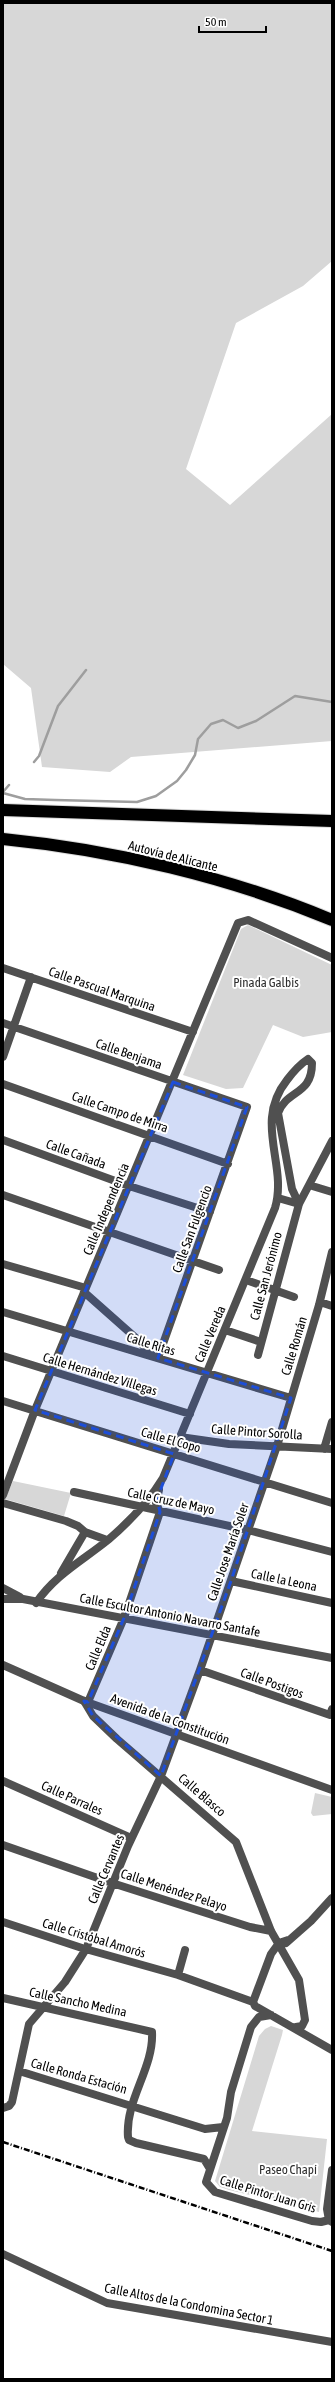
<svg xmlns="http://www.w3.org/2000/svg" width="335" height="2382" font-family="'Asap Condensed',sans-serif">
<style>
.green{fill:#d7d7d7}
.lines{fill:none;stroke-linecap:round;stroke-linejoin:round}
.stream{stroke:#9e9e9e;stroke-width:2.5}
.motorway-casing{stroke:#dbdbdb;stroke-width:14}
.minor{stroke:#505050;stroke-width:8}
.tertiary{stroke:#505050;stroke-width:8}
.motorway{stroke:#000;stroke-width:12}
.rail{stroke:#000;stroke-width:2.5;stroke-dasharray:6 2 1 2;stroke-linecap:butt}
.marked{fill:#1d4ed8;fill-opacity:0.2;stroke:#1d4ed8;stroke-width:3;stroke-dasharray:8 5;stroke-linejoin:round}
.labels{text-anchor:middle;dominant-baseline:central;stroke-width:4;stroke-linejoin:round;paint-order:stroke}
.street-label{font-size:13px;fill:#000;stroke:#fff}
.park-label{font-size:13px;fill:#2e2e2e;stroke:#fff}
</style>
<rect width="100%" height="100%" fill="#fff"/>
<path class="green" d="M3,3h329v258l-29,25 -67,37 -50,146 44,36 102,-91v327l-201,16 -21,15 -68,-5 -11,-79 -28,-24z
M248,925l84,40v67l-29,5 -30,-12 -30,63 -17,1 -43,-14 58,-146z
M13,1481l58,12 -7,23 -59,-17z
M315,1793l17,4v17l-19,2 -2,-3z
M271,2026l12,4 -1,5 -30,96 75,8 -8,73 -90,-22 -9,-3 -5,-6 44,-145 6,-7z"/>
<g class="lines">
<path class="stream" d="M34,762l5,-6 19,-50 28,-36
M3,792l6,-7
M3,793l22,6 30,1 82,2 19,-6 21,-15 9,-11 9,-15 3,-16 13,-15 12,-4 15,8 18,-7 39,-25 37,6"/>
<defs>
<path id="motorway" d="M3,810l329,11
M3,839c111,11 226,38 329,81"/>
</defs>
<use href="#motorway" class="motorway-casing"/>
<path class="minor" d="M3,968l190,64
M3,1023l244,84 -89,251
M3,1057l28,-80
M3,1084l225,80
M3,1140l126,46 81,26
M309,1185l23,7
M3,1195l216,75
M278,1198l21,6
M3,1264l83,24
M246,1280l48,17
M84,1292l53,47 15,16
M320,1302l12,4
M3,1312l288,86
M225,1330l36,12
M258,1355l41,-151 33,-63
M3,1356l187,58
M3,1401l329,102
M180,1437l49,7 103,5
M324,1449l8,-27
M74,1492l174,38 84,22
M3,1495l32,-85 203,-487 10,-3 84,38
M3,1503l63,18 12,5 7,6 22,8
M61,1573l24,-41
M231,1581l101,22
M3,1588l17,9
M3,1599h20l309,59
M36,1603c19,-28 46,-42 72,-63 21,-18 40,-37 55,-62l112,-270c13,-44 -22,-85 12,-128 6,-8 12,-15 21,-21l4,4c0,33 -25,26 -34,50l14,76 7,15
M200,1670l130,45 2,-6
M84,1701l9,15 24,23 119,103 35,89 28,49 6,40 -3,6 -6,1
M88,1702l36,-84 36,-106 -4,-9 3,-13
M3,1781l128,57
M3,1845l109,38 138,44 21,4
M3,1922l79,26 96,27 75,27 2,4 77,44
M286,1943l25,-22 21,-23
M178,1975l7,-25
M3,1998l149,34c2,36 -27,68 -24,105l1,3 7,3 68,16 6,10
M253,2002l18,-48 8,-11 9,-3
M271,2015l-12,2 -8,10 -20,65 -4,26 -21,64 9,10 97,29 9,1 8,-2
M19,2071l186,58 18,-2
M3,2108l6,-2 3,-4 17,-78 36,-42 21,-33 42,-103 33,-70 39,-106 77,-224 42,-141 13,-53
M3,2254l104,49 225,39"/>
<path class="tertiary" d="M3,1665l81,36 248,89
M332,2170l-5,39 2,11 3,2"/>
<use href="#motorway" class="motorway"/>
<path class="rail" d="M3,2142l329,109"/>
</g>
<path class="marked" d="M173,1082l74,25 -89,251 133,40 -60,183 -70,195 -68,-60 -9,-15 4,1 36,-84 36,-106 -3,-13 17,-45 -139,-44z"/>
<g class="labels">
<g class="street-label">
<text transform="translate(173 856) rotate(14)">Autovía de Alicante</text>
<text transform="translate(102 989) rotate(19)">Calle Pascual Marquina</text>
<text transform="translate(129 1054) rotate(19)">Calle Benjama</text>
<text transform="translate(120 1112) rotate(19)">Calle Campo de Mirra</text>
<text transform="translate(76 1154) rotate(20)">Calle Cañada</text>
<text transform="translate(106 1209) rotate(-67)">Calle Independencia</text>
<text transform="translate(192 1229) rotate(-70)">Calle San Fulgencio</text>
<text transform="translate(266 1276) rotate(-75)">Calle San Jerónimo</text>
<text transform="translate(210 1334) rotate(-67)">Calle Vereda</text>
<text transform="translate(151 1344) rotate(17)">Calle Ritas</text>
<text transform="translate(294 1346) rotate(-73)">Calle Román</text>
<text transform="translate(100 1374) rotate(17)">Calle Hernández Villegas</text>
<text transform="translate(257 1432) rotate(4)">Calle Pintor Sorolla</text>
<text transform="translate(171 1440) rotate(16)">Calle El Copo</text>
<text transform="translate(171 1501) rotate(12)">Calle Cruz de Mayo</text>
<text transform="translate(228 1552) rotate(-71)">Calle Jose María Soler</text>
<text transform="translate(284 1580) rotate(12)">Calle la Leona</text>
<text transform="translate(170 1615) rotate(11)">Calle Escultor Antonio Navarro Santafe</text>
<text transform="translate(98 1648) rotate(-67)">Calle Elda</text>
<text transform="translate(272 1683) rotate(20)">Calle Postigos</text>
<text transform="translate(170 1719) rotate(20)">Avenida de la Constitución</text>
<text transform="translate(202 1795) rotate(41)">Calle Blasco</text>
<text transform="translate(72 1798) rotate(24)">Calle Parrales</text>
<text transform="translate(106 1869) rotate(-67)">Calle Cervantes</text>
<text transform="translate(174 1890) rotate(18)">Calle Menéndez Pelayo</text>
<text transform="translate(94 1938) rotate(17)">Calle Cristóbal Amorós</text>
<text transform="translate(78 2002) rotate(12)">Calle Sancho Medina</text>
<text transform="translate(79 2076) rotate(16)">Calle Ronda Estación</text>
<text transform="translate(268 2194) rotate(17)">Calle Pintor Juan Gris</text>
<text transform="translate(189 2304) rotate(11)">Calle Altos de la Condomina Sector 1</text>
</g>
<g class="park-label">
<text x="266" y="982">Pinada Galbis</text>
<text x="288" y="2169">Paseo Chapí</text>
</g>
</g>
<rect width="335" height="2382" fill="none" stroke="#000000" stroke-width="8"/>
<path d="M199 26v6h67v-6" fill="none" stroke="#000000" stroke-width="2"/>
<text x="205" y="26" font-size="12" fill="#000000" stroke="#ffffff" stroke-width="3" paint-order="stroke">50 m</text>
</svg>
